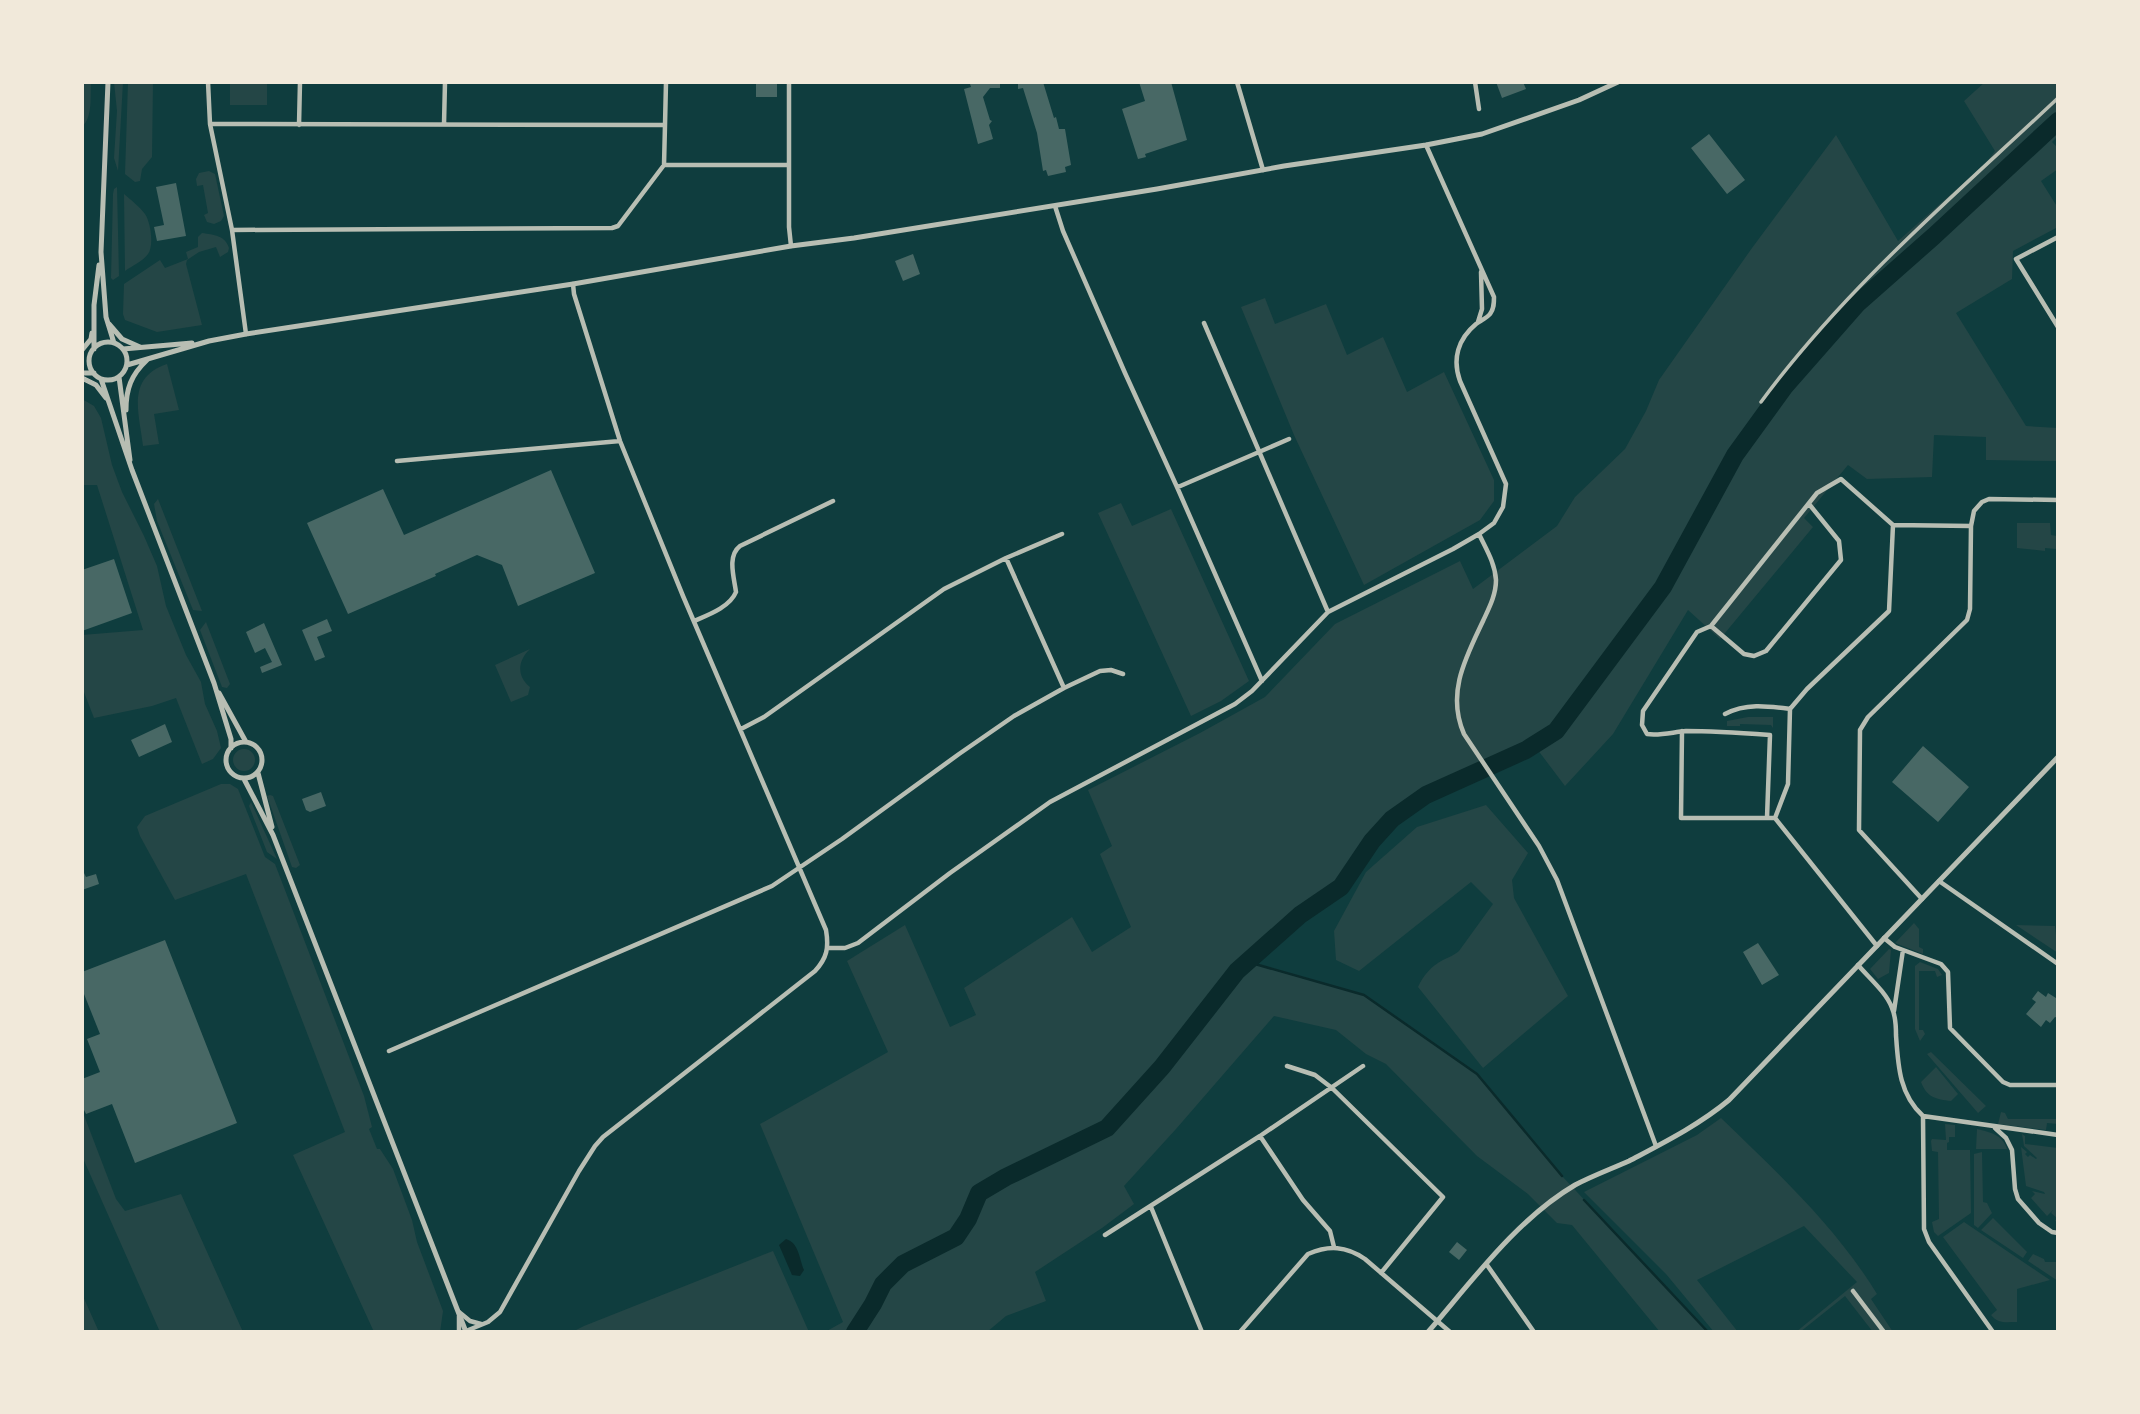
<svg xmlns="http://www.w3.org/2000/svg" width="2140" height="1414" font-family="Inter,sans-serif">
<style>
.green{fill:#244646}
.water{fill:#0a2a2b}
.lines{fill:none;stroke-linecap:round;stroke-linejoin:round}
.stream{stroke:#0a2a2b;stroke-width:2.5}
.river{stroke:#0a2a2b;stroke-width:18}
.building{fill:#486865}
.pedestrian{stroke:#b8beb3;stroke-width:3.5}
.minor{stroke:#b8beb3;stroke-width:4.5}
.tertiary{stroke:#b8beb3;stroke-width:5}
</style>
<rect width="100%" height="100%" fill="#0f3d3e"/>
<path class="green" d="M82,82h9c-1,15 2,35 -9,45z
M114,82h9l-5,89 -4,-13 3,-47z
M128,82h25l-1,75 -10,12 -2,12 -5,1 -10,-8z
M230,82h37v23h-37z
M1985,82h73v54l-6,6 6,6v21l-17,12 17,27v19l-45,24 -1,28 -56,34 70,113 32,2v33l-72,-1v-23l-52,-2 -2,42 -65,2 -19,-14 -44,53 9,9 -93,112 -32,-29 -75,124 -48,52 -31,-41 -108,50 -34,24 -20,22 -31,46 -41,28 -52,46 116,34 113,79 85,102 146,156h-48l-88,-107 -15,-2 -29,-29 -51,-38 -91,-92 -20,-10 -30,-24 -62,-14 -98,113 -52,57 10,18 -32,24 -67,44 11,29 -40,15 -19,16h-162l18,-10 -83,-198 128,-72 -41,-91 58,-36 45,102 26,-12 -12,-27 108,-71 20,35 39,-25 -31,-73 12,-8 -24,-56 112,-57 65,-36 70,-73 125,-63 13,28 84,-63 18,-29 50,-48 21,-38 13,-31 93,-132 84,-113 62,106 87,-77 10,-13 -31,-50z
M209,171l6,3 9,42 -3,5 -7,3 -7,-2 -3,-7 4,-2 -5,-28 -6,1 -1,-7 3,-6z
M117,187l2,89 -6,4 -2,-2 2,-84 1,-5z
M124,194c7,6 16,13 21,20 6,9 9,32 3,40 -5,7 -16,12 -23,17z
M202,233c12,2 23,2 27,15l-1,4 -8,5 -4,-10 -17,5 -12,8 -1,4 16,61 -45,7 -32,-12 -2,-6 1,-30 36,-24 5,8 23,-9 -2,-7 12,-5v-10z
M1265,298l10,26 51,-20 21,51 36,-18 24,55 37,-20 50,108v21l-14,19 -116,65 -70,-150 -53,-128z
M167,364l12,46 -25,4 5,30 -16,2c-4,-34 -17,-68 24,-82z
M82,399l12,7 7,12 11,47 10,27 22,44 13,30 9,40 20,49 15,27 4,22 12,27 4,17 -8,11 -11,5 -26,-66 -24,8 -58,12 -12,-31v-52l61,-5 -46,-145h-15z
M158,499l44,112 -9,-1 -36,-89 -3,-17z
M1121,503l11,23 39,-17 78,172 -28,20 -30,15 -93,-203z
M2017,523h33l1,12 6,1 -1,13 -11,-1v3l-28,-3z
M206,622l24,62 -3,4 -5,-1 -22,-57z
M530,649c-12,11 -14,27 0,38l-2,8 -17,7 -16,-37z
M1748,717h25v11l-2,-3 -31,-1v2h-13v-5z
M233 760a11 11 0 1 1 22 0a11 11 0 1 1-22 0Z
M221,784h9l8,5 27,68 10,7 89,232 8,31 -3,2 8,20h3l13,20 19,51 5,22 26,69 -3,21h-66l-81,-177 52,-23 -99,-258 -71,26 -35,-64 -3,-9 8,-11z
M270,795l3,1 27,69 -4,3 -4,-1 -25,-71z
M251,802l26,57 -10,-7 -18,-46z
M1486,805l42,48 -16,27 2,18 54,98 -85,72 -65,-81c5,-11 13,-21 25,-27 6,-3 10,-4 16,-9l34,-47 -22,-22 -112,89 -23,-11 -2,-29 32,-59 51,-45z
M1914,923l5,6v18l4,2v5l-28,-11z
M2016,925l39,1 3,27z
M1889,949l2,1 -2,23 -11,6 -8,-10z
M1920,962l18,7 4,6 -5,2 -2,-6h-16v59h4l2,4 -5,7 -5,-12v-63z
M1931,1052l55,54 -8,7 -51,-59z
M1936,1067l22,27 -7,7c-15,-2 -24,-3 -30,-19z
M82,1110l34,89 9,12 56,-17 62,138h-83l-78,-176z
M2001,1112l4,1 3,6h50v5l-11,-1 -1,7 -48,-6z
M1721,1118c57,55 115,109 156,176l-6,5 22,33h-20l-28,-36 -45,36h-4l61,-50 -53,-56 -107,54 41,52h-24l-48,-58 -82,-82 113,-57z
M1945,1124l10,1v12h-6v5l-2,1v7h23l1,63 -33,23 -4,-4 -2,-10 7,-3 -1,-67 -6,-1 -1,-10 1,-2 14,1z
M1977,1129c13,3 26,6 30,20h-31z
M2022,1134l3,2v8l33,4v74l-3,-1 2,-3 -6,-5 2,-3 -6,6 -16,-18 4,-4 -3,-3 13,3 -1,-2 -18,-6 -5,-39 6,5 -2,2 3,3 2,-2 6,4 1,-1 -13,-12z
M1982,1152l1,50 4,1 5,10 -14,15 -4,-3v-71z
M1993,1218l34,34 -4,6 -42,-28z
M1964,1222l86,58 -33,9v33c-11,0 -19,2 -26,-7l6,-5 -54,-73z
M773,1251l36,81h-237l12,-6z
M2033,1254l11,5 1,3h13v19l-30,-20z
M82,1294l17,38h-17z"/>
<path class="water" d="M786,1239c13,4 13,19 18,31l-4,6 -8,-1 -13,-30z"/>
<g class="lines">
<path class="stream" d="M1248,962l116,33 113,79 85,102
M1584,1200l124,132"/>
<path class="river" d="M855,1332l18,-28 10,-20 20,-20 53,-27 12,-18 11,-26 27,-16 101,-49 55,-61 75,-96 63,-56 41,-28 31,-46 20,-22 34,-24 100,-45 30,-19 107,-144 72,-132 50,-69 72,-82 77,-68 124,-115"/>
</g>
<path class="building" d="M756,82h21v15h-21z
M972,82h28v6h-10l-7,9 7,23 2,1 -3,4 4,14 -15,5 -14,-55 7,-2 -1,-3z
M1018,82h25l11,36 2,-1 3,12h6l6,36 -6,2 1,5 -18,4 -2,-6 -3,1 -6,-38 -14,-45 -5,1z
M1139,82h32l16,58 -42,14 1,3 -8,2 -16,-50 23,-8z
M1496,82h27l3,7 -24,9z
M1709,134l36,46 -18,14 -36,-46z
M176,183l10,53 -29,5 -3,-14 10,-2 -8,-38z
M913,254l7,20 -17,7 -8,-20z
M551,470l44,103 -77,33 -16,-41 -25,-10 -42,19 1,2 -88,38 -41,-91 76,-34 21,46z
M114,559l18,54 -50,18v-61z
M327,619l5,12 -15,6 8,20 -10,4 -13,-31z
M264,623l18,42 -20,8 -2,-6 12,-5 -7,-14 -10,5 -9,-21z
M165,724l7,18 -33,15 -8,-17z
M1923,746l46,41 -31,35 -46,-40z
M321,792l5,14 -16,6 -4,-2 -4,-11z
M82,869l4,8 10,-3 3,10 -17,6z
M165,940l72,183 -102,40 -23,-59 -26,10 -4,-8v-27l18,-7 -13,-33 13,-5 -18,-45v-17z
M1758,943l21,32 -17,10 -19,-33z
M2038,991l8,6 2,-4 8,5 2,-2v22l-3,-1 -5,6 -4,-3 -5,7 -15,-13 10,-12 -4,-3z
M1457,1242l10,8 -8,10 -10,-8z"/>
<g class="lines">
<path class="pedestrian" d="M1761,402c84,-114 194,-207 297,-304"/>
<path class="minor" d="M208,82l2,42 22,106 14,104
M789,82v145l2,19
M1237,82l26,88
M1475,82l4,27
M210,124l455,1 -1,40
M444,124l1,-42
M299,125l1,-43
M665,125l1,-43
M1055,206l8,25 62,142 52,114 85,194
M232,230l380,-2 6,-2 46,-61h124
M2058,237l-42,22 42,68
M1478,322l4,-13 -1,-37
M1204,323l124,289
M397,461l223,-20
M1178,487l111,-48
M1893,525l78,1 -1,83 -3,11 -99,97 -8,13 -1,100 63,69
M1971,526l3,-15 8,-9 7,-3 69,1
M1479,534c7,15 16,29 17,46 0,15 -7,28 -13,41 -17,36 -37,72 -19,113l75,112 18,34 99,266
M1006,558l58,130
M694,621c14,-6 36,-14 42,-29 -2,-15 -9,-36 4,-46l93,-45
M1711,626l33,28 10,2 12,-5 75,-91 -2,-19 -30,-37
M1725,714c21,-11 42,-8 65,-5
M741,729l23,-12 180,-128 62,-31 56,-24
M1682,731l-1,87h94l102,128
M1767,818l3,-83c-28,-2 -56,-4 -84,-4 -13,1 -26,5 -39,3l-5,-9 1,-14 54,-79 14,-6 106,-133 24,-14 52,46 -4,86 -82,78 -17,20 -2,75 -13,34
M1939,881l119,83
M1884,938l11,9 46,17 7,8 2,56 53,54 7,3h48
M828,948h17l13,-5 92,-70 100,-71 185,-98 17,-13 76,-79 125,-63 26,-15 15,-11 9,-16 3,-23 -46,-103c-8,-22 -2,-42 16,-57 4,-3 11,-6 14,-10 4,-5 4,-11 4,-17l-68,-152
M1858,965c11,13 28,27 34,43 4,9 4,18 4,27 2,30 3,59 27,81l1,113 5,13 64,90
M1894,1011l9,-61
M389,1051l383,-165 70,-47 117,-85 55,-38 50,-28 36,-17 11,-1 12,4
M1287,1066l28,9 17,13 111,109 -62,76
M1923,1116l135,19
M1995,1128l11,10 6,12 3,39 3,10 21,24 13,9 6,1
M1260,1136l43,64 27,31 4,16
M1151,1207l51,125
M1105,1235l155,-99 103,-70
M1487,1265l47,67
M1853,1291l31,41
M459,1312l11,9 11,3
M459,1316v16
M466,1331l22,-9 12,-10 79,-141 16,-25 8,-9 212,-166c12,-13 14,-23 11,-41l-143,-334 -63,-155 -46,-147 -1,-10
M1240,1332l68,-78c21,-9 38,-8 57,5l85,73"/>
<path class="tertiary" d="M108,82l-7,170 5,65 8,26
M109,324l13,15 18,8
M89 361a19 19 0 1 1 38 0a19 19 0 1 1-38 0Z
M94,349v-44l5,-40
M123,349l69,-6
M82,350l9,-11 1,-6
M127,365l82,-24 37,-7 327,-50 218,-38 63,-8 303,-49 127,-23 142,-21 56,-11 97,-34 39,-18
M82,373h12
M119,377l11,83
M82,378l14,7 10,13
M101,379l31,91 82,213 17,56v9
M126,410c0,-21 5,-35 21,-50
M219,693l27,49
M226 760a18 18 0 1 1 36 0a18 18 0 1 1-36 0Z
M258,773l14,54
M244,779l29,56 193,497
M1428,1332c44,-51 89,-113 147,-147 17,-9 36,-16 54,-24 34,-18 70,-36 100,-61l329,-343"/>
</g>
<rect width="2140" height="1414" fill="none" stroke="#f1e9da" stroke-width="168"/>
</svg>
